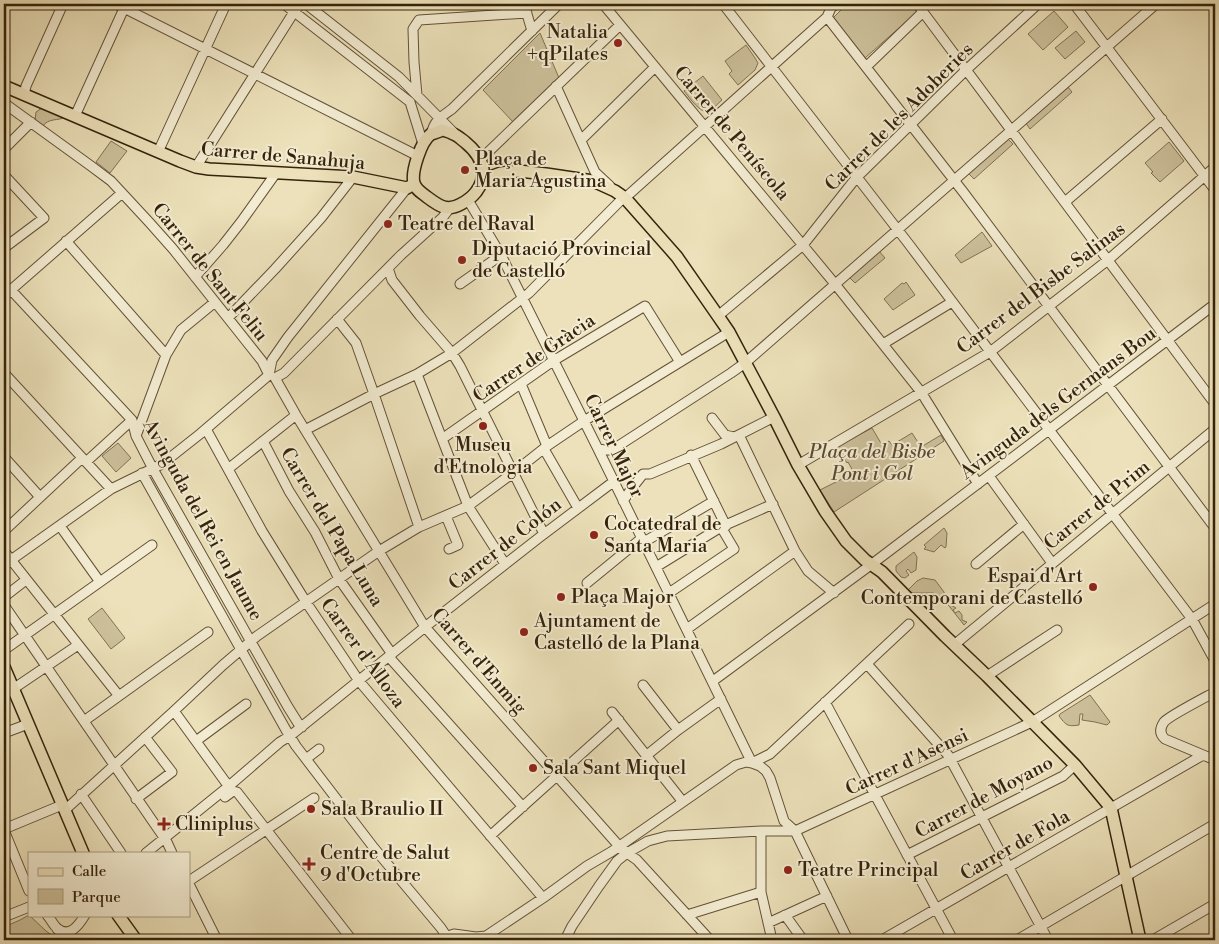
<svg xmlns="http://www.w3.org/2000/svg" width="1219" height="944" font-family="'Libre Bodoni',serif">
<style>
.green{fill:#cdc19c;stroke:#817254}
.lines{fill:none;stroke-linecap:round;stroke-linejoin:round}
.minor-casing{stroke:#635237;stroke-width:11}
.major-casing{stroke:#35230b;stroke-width:14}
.minor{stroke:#f3ecd2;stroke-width:9}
.major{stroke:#ece1ba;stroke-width:11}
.poi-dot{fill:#8f2418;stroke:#f3ecd2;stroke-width:2}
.labels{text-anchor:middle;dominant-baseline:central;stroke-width:4;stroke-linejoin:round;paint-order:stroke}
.poi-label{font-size:19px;fill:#35230b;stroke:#f3ecd2;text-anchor:start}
.street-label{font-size:19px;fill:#35230b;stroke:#f3ecd2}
.park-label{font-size:19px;font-style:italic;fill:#5b4a2f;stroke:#f3ecd2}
</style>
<rect width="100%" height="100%" fill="#ece1ba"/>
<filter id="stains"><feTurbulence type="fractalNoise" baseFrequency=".004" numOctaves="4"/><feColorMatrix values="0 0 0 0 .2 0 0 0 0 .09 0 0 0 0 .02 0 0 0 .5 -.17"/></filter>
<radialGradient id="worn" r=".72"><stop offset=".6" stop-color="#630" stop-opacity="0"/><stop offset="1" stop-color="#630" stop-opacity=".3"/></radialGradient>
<path class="green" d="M847,4h63l7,8 -52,46 -32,-40z
M1054,11l14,16 -25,23 -15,-16z
M1076,31l9,11 -20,17 -10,-11z
M540,33l19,45 -46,44 -30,-32z
M746,45l9,13 3,5 -3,7 -17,15 -9,-11 3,-3 -7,-10z
M703,76l19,24c-4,3 -8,9 -13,11 -8,4 -20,-14 -25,-20z
M1067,86l5,6 -42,37 -5,-7z
M42,108l24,9c-8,4 -18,1 -23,9l6,4v2l-14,-11 1,-9z
M1007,138l6,6 -39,35 -6,-6z
M111,141l16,10 -17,22 -14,-11z
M1169,142l15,19 -24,21 -9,-9 2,-1 -8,-9z
M982,232l10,14 -31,17 -6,-8z
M879,251l6,7 -30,25 -6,-6z
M906,282l9,13 -22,15 -9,-11 18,-16 2,1z
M872,428l10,17 7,-4 3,4 20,-12 9,14 20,-12 3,6 -110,71 -14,-22 34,-17 -6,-11 -1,1 -11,-16z
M118,443l13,15 -15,14 -14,-16z
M944,528l3,5 -1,14 -1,1 -4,-3 -7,7 -10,-3 2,-2 -2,-2z
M914,552l3,5 -1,13 -5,3 -3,-4 -2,2 3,4 -4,3 -4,-1 -5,-6v-5z
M923,578l12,2 9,12 1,6 4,1 2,6 5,3 -3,2 2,3 4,-2 3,4v5l5,2 -3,3 -22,-28 -9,-4h-28l12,-12z
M102,608l23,30 -14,11 -23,-30z
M1090,695l20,27 -3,3 -12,-3 -13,-2 1,-6h-3l-1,11c-12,2 -13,0 -20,-9l1,-2z
M29,915l17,16 13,9h-55v-13l16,-7z"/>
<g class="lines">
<defs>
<path id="minor" d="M116,4l302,152
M284,4l126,98 13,42
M306,4l93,73 55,56
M524,4l8,27
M603,4l232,280 86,108 57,92
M723,4l185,239 284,376 23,42
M1074,4l141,186
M4,9l2,-5
M923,12l292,392
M827,17l137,176 251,335
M866,67l57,-55 -5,-8
M556,86l39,86 15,14
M24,95l2,-9 37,-82
M417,95l-3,-33 -1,-33 6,-9 108,-7
M4,103l87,63 20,15 38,41 24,27 89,112 7,14
M75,116l51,-112
M431,135c3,-15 10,-18 21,-26l107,-105
M581,140l74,-73
M4,149l27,-27
M158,152l68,-148
M481,159l139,-134
M196,167l98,-155 7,-8
M4,175l40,43 -40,30
M625,198l202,-181 4,-9 5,-4
M468,200l33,55 97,194 154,314
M1065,202l97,-83
M66,241l100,114
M388,268l4,12 28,36 32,37 8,13 84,168
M195,277l28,-32 18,-23 35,-49
M460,284l41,-29
M11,290l121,130 4,16 17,33 135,238 10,16 4,4
M4,296l118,-103
M718,316l85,-71 53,-67 110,-108 72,-66
M228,318l47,-49 46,-51 32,-41
M337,319l19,24 18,51 45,133
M883,344l69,-42
M4,373l107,116
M417,374l51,132 37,58
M269,375l3,-15 16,-23 119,-149
M275,378l21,37 129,212 194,219 8,7 10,7 73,80
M275,378l9,-5 117,-118 42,-38 6,-8
M521,384l26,62
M712,418l13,17 9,2
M206,429l56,102 44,71 53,79 184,217
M305,430l69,-36 43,-20 35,-21 77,-60 95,-96
M739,435l56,116 13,20 26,22
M136,436l30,-81 15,-25 34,-28
M442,439l111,-78 92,-55 35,56
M263,441l26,50 26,41 24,47 53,75
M544,449l34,59
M598,449l7,1h7l119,-77 14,-10 411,-359
M691,455l35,71
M4,457l36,40
M86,462l46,-42
M798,465l192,-113 118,-92 107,-93
M228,469l68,-54
M142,473l144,257 10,16 78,102 67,80 8,12
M989,476l63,87
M623,501l9,-13 11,-14h7l71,-30 53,-27
M446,516l12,29 -9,4
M60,526l40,56
M4,531l78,-73
M644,542l70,-41
M4,551l115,145
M976,564l48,-40
M4,565l107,-76 51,-25 38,-30 69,-59
M656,567l65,-40 52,-23
M587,583l55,-45
M669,593l65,-44 -13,-22
M4,597l22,-17
M4,605l163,237 5,11
M687,629l108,-78
M954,645l261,-216
M4,650l148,-105
M389,657l134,150
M867,664l81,91 100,185
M987,676l70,-46
M713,681l159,-117 343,-260
M643,685l35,45
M13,689l65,-44
M1215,692c-9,5 -46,24 -51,30 -4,6 -5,12 1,17l50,21
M825,702l128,238
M174,711l58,80
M612,712l71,90
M84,721l124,-89
M4,733l24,-9
M196,741l50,-37
M647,755l31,-25 43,-31
M306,759l13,-10
M752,763l18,-9 139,-130
M81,794l40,59
M225,797l8,-6 4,1 115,148
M136,799l36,-27 -27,-35
M65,810l109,-99 49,-46 34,-29 122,-85 40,-24 49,-21 45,-33 34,-27 37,-25 145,-89
M4,829l58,-24
M4,830l25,61
M761,831v61l11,48
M490,836l129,-116
M146,853l83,-67 51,-44 10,-6 135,-109 115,-90 73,-55
M907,855l156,-79 12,-11
M189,881l125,-83
M189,884l28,56
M47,915c4,4 6,10 10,13 12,11 22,-3 28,-13
M687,915l74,-23
M785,915l18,25
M4,917l25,-10
M768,923l59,-27
M57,929l12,11
M436,940l18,-6 22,3 10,-1 57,-38 44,-32 24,-14 125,-87 10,-3 6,1 8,3 6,5 4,7 14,43 11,10 53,109
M565,940l7,-14 27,-40 18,-25 10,-8 21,-12 19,-5 94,-5h34l237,-109 183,-118
M882,940l321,-185
M1017,940l198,-116
M1153,940l62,-36"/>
<path id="major" d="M4,86l176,75 16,6 13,2 144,8 54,11 7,-4
M442,130c4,1 8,2 11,4 4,1 8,5 12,8 17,14 25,31 11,50 -4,5 -9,9 -15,12 -14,8 -22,2 -34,-7 -5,-4 -11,-7 -13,-14 -3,-11 7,-42 17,-49 3,-1 8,-2 11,-4z
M482,180l19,-7 18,-2 27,3 47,7 22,10 10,7 52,59 41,59 11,16 45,85 24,48 27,46 21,30 19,19 17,12 63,64 42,40 88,89 36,43 29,132
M4,667l79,186
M118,915l18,25"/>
</defs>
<use href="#minor" class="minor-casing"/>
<use href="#major" class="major-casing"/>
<use href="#minor" class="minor"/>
<use href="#major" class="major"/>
</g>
<g class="poi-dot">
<circle cx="618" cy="43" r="5"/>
<circle cx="465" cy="170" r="5"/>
<circle cx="388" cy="224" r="5"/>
<circle cx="462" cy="260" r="5"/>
<circle cx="483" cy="426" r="5"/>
<circle cx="594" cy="535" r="5"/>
<circle cx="1093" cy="587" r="5"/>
<circle cx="561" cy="597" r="5"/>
<circle cx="524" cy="632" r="5"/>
<circle cx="533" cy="768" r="5"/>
<circle cx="311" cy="809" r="5"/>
<path d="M161.5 816.5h5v5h5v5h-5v5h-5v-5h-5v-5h5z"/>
<path d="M306.5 856.5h5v5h5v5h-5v5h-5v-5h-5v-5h5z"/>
<circle cx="788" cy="870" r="5"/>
</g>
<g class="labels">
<g class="poi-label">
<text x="608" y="32" text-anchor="end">Natalia<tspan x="608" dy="22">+qPilates</tspan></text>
<text x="475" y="159">Plaça de<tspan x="475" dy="22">Maria Agustina</tspan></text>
<text x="398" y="224">Teatre del Raval</text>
<text x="472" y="249">Diputació Provincial<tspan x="472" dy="22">de Castelló</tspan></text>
<text x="483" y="445" text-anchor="middle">Museu<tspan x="483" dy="22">d'Etnologia</tspan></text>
<text x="604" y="524">Cocatedral de<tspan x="604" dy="22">Santa Maria</tspan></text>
<text x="1083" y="576" text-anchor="end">Espai d'Art<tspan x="1083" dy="22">Contemporani de Castelló</tspan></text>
<text x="571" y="597">Plaça Major</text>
<text x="534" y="621">Ajuntament de<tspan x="534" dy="22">Castelló de la Plana</tspan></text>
<text x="543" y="768">Sala Sant Miquel</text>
<text x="321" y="809">Sala Braulio II</text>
<text x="175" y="824">Cliniplus</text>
<text x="320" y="853">Centre de Salut<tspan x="320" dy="22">9 d'Octubre</tspan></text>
<text x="798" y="870">Teatre Principal</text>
</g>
<g class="street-label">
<text transform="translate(899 117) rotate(-45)">Carrer de les Adoberies</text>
<text transform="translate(732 133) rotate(50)">Carrer de Peníscola</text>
<text transform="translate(283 156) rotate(5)">Carrer de Sanahuja</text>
<text transform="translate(210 272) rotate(51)">Carrer de Sant Feliu</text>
<text transform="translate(1041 288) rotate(-37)">Carrer del Bisbe Salinas</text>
<text transform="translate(534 358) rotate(-34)">Carrer de Gràcia</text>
<text transform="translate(1058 403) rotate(-37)">Avinguda dels Germans Bou</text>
<text transform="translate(614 446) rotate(64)">Carrer Major</text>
<text transform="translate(1097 505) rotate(-39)">Carrer de Prim</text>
<text transform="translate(203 520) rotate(61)">Avinguda del Rei en Jaume</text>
<text transform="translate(332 527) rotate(59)">Carrer del Papa Luna</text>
<text transform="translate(505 544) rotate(-38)">Carrer de Colón</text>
<text transform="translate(363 653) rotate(54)">Carrer d'Alloza</text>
<text transform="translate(479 661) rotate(49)">Carrer d'Enmig</text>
<text transform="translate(907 762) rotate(-25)">Carrer d'Asensi</text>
<text transform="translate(984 797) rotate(-28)">Carrer de Moyano</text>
<text transform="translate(1015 845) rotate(-30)">Carrer de Fola</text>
</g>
<g class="park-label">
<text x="872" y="452">Plaça del Bisbe<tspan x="872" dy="22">Pont i Gol</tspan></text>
</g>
</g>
<rect width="1219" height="944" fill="none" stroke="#ece1ba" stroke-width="20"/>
<rect x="5" y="5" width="1209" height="934" fill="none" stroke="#35230b" stroke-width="2.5"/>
<rect x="10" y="10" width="1199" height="924" fill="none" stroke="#35230b"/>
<rect x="28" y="852" width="162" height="65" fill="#f3ecd2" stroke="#a79c82"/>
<rect x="38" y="868" width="25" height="8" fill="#ece1ba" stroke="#a79c82"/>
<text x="72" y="876" font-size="15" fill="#35230b">Calle</text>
<rect x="38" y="889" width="25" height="15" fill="#cdc19c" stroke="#a79c82"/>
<text x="72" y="902" font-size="15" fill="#35230b">Parque</text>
<rect width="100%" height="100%" filter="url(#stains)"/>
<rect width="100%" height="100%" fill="url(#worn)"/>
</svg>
